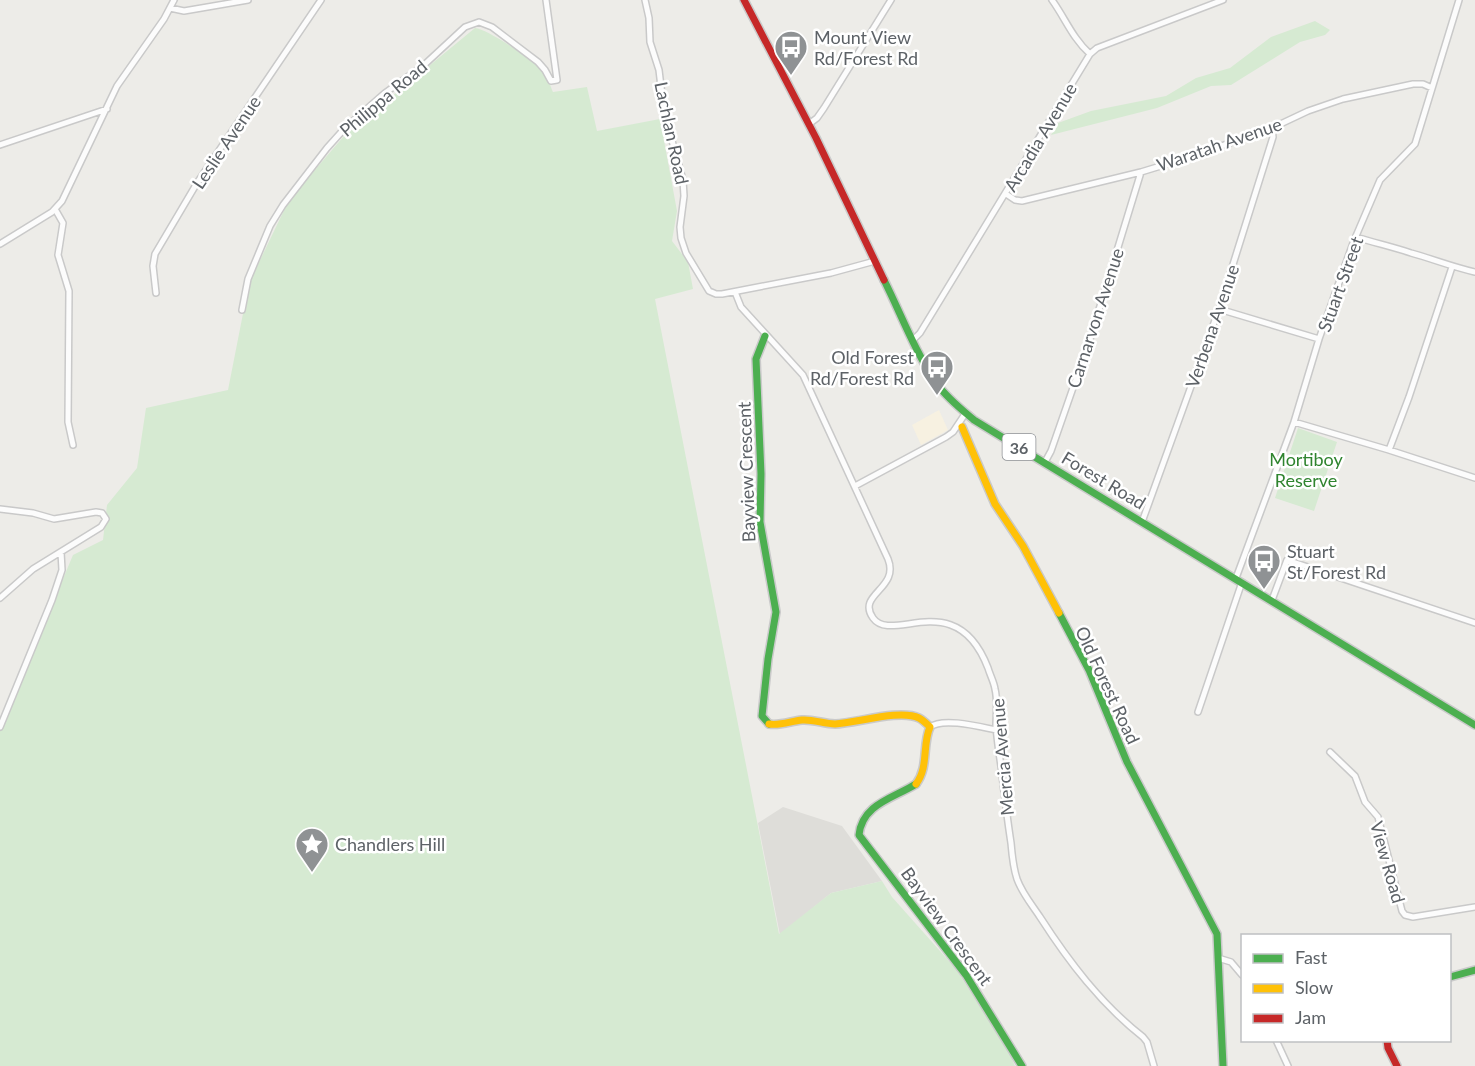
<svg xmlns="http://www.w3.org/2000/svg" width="1475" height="1066" font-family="Lato,sans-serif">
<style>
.commercial{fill:#f7f1e1}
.industrial{fill:#deddd9}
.green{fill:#d6ead2}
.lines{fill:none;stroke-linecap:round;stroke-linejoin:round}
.street-casing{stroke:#c9c9c9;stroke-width:8}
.fast-casing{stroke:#cacaca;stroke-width:10}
.slow-casing{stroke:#cacaca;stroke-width:10}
.jam-casing{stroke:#cacaca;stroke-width:10}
.street{stroke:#fcfcfc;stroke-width:5}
.fast{stroke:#4caf50;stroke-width:7}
.slow{stroke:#ffc107;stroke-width:7}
.jam{stroke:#c62828;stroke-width:7}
.labels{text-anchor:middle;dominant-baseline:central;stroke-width:5;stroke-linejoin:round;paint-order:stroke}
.shield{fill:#fff;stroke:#8e9195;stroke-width:1.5}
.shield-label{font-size:16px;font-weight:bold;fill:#5d6267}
.poi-label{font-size:18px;fill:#5d6267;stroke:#fff;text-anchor:start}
.street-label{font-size:18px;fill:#5d6267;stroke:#fff}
.park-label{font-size:18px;fill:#2f842f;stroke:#fff}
</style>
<rect width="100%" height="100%" fill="#edece8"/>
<path class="commercial" d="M939,410l9,20 -27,15 -9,-20z"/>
<path class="industrial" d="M783,807l59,19 40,55 -51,12 -51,42 -22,-112z"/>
<path class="green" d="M1315,21l15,9 -5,5 -25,7 -69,43 -20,1 -54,22 -106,27 7,-12 33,-12 75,-15 30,-18 34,-10 41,-31z
M475,28c13,1 63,35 70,46 4,5 5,12 8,18l34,-5 10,44 63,-12 17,92 -5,30 16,21 5,27 -38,10 124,635 52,-41 51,-12 10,16 64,72 53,83 6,14h-1015v-337l73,-174 30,-15 4,-35 30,-37 9,-60 82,-18 21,-107 40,-83 55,-64z
M1298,428l39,14 -23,69 -39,-13z"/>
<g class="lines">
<defs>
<path id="street" d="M645,0l4,18 1,24 9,28 5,42 19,68 1,16 -4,31 1,11 5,15 23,38 7,3h6l109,-21 44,-12
M1052,0c13,18 21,39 38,54
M170,8l14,3 64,-11
M809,124l8,-6 7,-10 67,-108
M0,145l107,-36
M1006,194l9,6 7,1 119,-29 49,-15 82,-29 36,-17 35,-12 70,-15h10l9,4
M55,209l8,14 -5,32 11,36 -1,131 5,23
M1356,237c19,6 37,10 55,16 22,6 42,14 64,19
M0,244l52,-32 10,-11 55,-115 47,-67 10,-19
M735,292l6,15 62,68 85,184c12,30 -32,35 -15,59 19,27 83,-33 115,50 2,7 6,14 7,21 3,12 1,25 1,37 1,13 3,27 5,40 3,26 6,51 10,77 1,12 2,24 6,36 5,14 15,26 23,38 29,45 61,87 103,120l4,5 7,24
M156,293l-3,-27 2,-12 42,-71 124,-183
M1219,309l100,30
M242,310l6,-31 22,-53 13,-21 44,-57 18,-20 40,-35 39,-28 41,-38 14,-5 13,5 46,35 7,8 6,11 6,-1 -11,-80
M913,340l7,-7 170,-279 7,-6 126,-48
M1294,422l95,28 86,28
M1389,450l20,-53 43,-130
M1045,462l6,-11 39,-112 51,-167
M855,486l91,-49 7,-5 12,-18
M0,509l33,4 21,6 42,-7 6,1 4,6 -5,8 -68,42 -33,29
M1142,522l77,-213 54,-172 -1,-9
M1236,578l58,-156 25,-83 34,-96 27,-63 35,-36 44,-144
M1272,600l15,-40 188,63
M1198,712l44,-130
M0,727l52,-127 10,-30 -1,-18
M930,727c13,-10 51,0 66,3
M1330,752l25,24 10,26 13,15 24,94 3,4 8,2 62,-10
M1218,958l13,4 11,13
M1276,1040l12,26"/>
<path id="fast" d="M884,280c17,34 31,72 53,104 10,14 24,25 37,36l501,305
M765,336l-9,23 5,115 -1,48 16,90 -8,47 -6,57 7,8
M1059,613l30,57 38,92 90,172 6,132
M916,784c-22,14 -54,20 -57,51l107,140 56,91
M1450,977l25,-7"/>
<path id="slow" d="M962,427l33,77 28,42 36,67
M769,724c11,2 22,-3 33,-4 11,-1 22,4 33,4 22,-1 65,-15 84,-6 4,2 8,6 11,9 -8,18 -1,40 -14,57"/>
<path id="jam" d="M744,0l72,138 68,142
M1387,1040l1,8 9,18"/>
</defs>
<use href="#street" class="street-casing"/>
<use href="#fast" class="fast-casing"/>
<use href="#slow" class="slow-casing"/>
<use href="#jam" class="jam-casing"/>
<use href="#street" class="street"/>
<use href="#fast" class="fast"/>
<use href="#slow" class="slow"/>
<use href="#jam" class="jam"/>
</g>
<defs>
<symbol id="bus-pin" viewBox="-11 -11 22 30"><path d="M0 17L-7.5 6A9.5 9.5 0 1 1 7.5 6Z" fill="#8f9294" stroke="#fff"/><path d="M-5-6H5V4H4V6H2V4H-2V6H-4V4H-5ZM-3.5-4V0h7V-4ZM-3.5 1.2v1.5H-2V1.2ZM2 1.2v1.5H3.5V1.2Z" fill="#fff"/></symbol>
<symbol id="sight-pin" viewBox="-11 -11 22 30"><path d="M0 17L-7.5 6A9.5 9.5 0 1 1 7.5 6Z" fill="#8f9294" stroke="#fff"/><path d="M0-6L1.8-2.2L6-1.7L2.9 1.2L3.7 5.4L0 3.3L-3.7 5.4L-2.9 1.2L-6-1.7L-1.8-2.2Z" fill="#fff"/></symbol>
</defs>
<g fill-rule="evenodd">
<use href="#bus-pin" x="772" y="28" width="38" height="52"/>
<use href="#bus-pin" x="918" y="348" width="38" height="52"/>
<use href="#bus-pin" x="1245" y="542" width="38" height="52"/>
<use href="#sight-pin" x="293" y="825" width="38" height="52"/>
</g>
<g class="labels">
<rect class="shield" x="1002.5" y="434" width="33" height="26" rx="4.5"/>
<g class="shield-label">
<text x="1019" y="447">36</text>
</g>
<g class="poi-label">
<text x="814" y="37">Mount View<tspan x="814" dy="21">Rd/Forest Rd</tspan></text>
<text x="914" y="357" text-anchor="end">Old Forest<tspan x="914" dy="21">Rd/Forest Rd</tspan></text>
<text x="1287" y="551">Stuart<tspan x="1287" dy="21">St/Forest Rd</tspan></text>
<text x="335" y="844">Chandlers Hill</text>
</g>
<g class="street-label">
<text transform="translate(383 98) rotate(-40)">Philippa Road</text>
<text transform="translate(672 133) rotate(78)">Lachlan Road</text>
<text transform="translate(1040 137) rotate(-59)">Arcadia Avenue</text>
<text transform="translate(226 142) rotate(-56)">Leslie Avenue</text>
<text transform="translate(1219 144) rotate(-19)">Waratah Avenue</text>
<text transform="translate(1340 284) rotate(-70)">Stuart Street</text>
<text transform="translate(1095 318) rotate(-72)">Carnarvon Avenue</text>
<text transform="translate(1212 326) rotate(-71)">Verbena Avenue</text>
<text transform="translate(746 472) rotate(-92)">Bayview Crescent</text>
<text transform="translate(1104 480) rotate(31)">Forest Road</text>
<text transform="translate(1108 685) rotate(65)">Old Forest Road</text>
<text transform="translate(1002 757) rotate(-95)">Mercia Avenue</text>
<text transform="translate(1388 862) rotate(74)">View Road</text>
<text transform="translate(947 926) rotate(54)">Bayview Crescent</text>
</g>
<g class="park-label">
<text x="1306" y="459">Mortiboy<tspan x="1306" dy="21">Reserve</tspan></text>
</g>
</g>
<rect x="1241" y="934" width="210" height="108" fill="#ffffff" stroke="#bec0c2" stroke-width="1.5"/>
<rect x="1253" y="954" width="30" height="9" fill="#4caf50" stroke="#bec0c2" stroke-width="1.5"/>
<text x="1295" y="964" font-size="18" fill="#5d6267">Fast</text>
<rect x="1253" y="984" width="30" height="9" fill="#ffc107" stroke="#bec0c2" stroke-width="1.5"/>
<text x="1295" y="994" font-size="18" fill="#5d6267">Slow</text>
<rect x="1253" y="1014" width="30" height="9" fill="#c62828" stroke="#bec0c2" stroke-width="1.5"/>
<text x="1295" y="1024" font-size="18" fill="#5d6267">Jam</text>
</svg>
